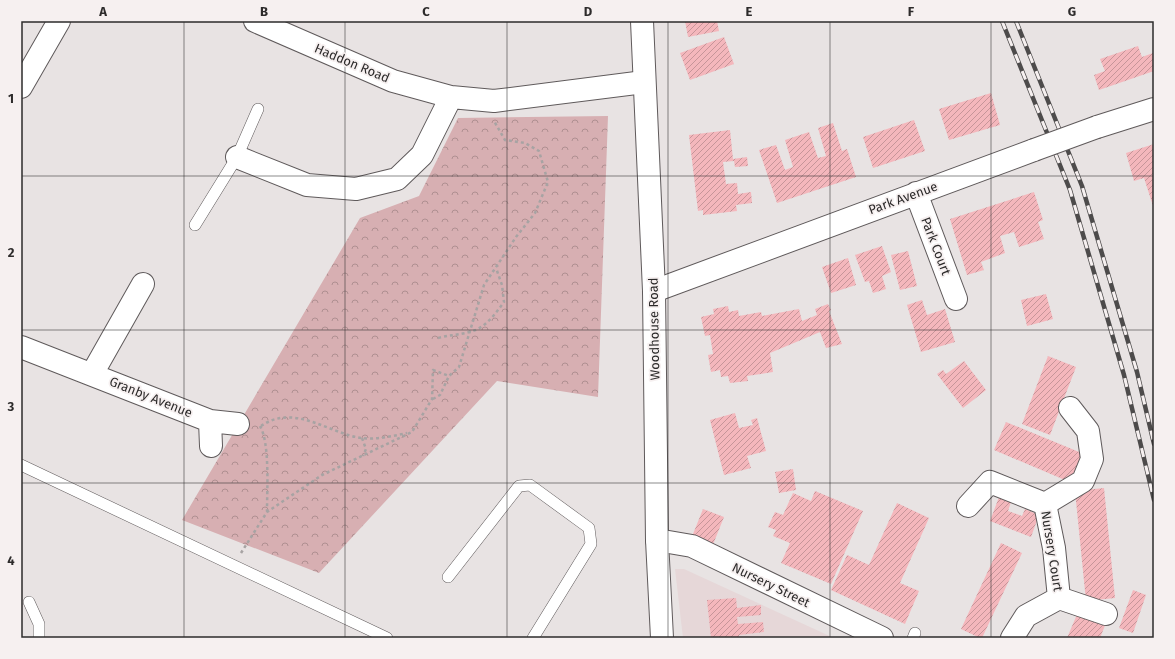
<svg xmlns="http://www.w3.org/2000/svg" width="1175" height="659" font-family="'Fira Sans',sans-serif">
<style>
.built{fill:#e6d7d8}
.park{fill:url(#park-crowns)}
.building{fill:url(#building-hatch)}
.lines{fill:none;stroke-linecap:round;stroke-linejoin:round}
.lane-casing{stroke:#5f5a5b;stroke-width:12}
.street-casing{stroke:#5f5a5b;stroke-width:24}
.highway-casing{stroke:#5f5a5b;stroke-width:24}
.path{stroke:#a7a3a3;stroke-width:2.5;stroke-dasharray:3 3;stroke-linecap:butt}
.lane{stroke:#fff;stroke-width:11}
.street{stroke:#fff;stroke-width:22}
.highway{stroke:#fff;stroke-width:22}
.rail-casing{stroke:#4d4b4b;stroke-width:4.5}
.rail{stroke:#f6f0f0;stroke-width:3;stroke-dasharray:9;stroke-linecap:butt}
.street-bridge-casing{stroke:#5f5a5b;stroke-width:24;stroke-linecap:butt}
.street-bridge{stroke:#fff;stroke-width:22}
.grid{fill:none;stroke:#2d2b2b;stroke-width:1;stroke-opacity:0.55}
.labels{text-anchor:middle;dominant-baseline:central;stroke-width:3.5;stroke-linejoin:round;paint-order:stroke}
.street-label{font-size:13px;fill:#2d2b2b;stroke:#f6f0f0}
.neatline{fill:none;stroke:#2d2b2b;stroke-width:1.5}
.grid-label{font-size:13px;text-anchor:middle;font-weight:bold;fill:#2d2b2b}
</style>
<defs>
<pattern id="park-crowns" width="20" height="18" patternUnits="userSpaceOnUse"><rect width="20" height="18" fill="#d7afb2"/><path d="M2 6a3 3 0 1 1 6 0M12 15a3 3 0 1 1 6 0" fill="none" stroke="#af8f91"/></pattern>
<pattern id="building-hatch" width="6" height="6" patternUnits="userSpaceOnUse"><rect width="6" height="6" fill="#f4b7bc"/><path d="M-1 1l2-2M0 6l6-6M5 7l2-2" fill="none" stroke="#c69599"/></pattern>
</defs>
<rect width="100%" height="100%" fill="#e8e3e3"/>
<path class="built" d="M675,569h9l150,69h-151z"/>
<path class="park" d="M608,116l-10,281 -101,-16 -178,192 -137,-53 178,-302 59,-22 39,-78z"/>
<path class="building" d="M685,21h32l2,10 -31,6z
M724,37l10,27 -44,16 -10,-27z
M1138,46l4,11 11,-4 1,18 -55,19 -5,-15 11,-4 -5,-12z
M991,93l9,32 -51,15 -10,-31z
M914,120l11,31 -52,17 -10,-31z
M833,123l9,28 5,-2 9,28 -79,26 -18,-53 17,-5 9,25 8,-3 -8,-27 24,-8 9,26 8,-2 -8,-28z
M730,130l3,29 14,-2 1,9 -13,1 -1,-6 -11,1 3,22 11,-1 1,11 13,-2 1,11 -16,2 1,6 -34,4v-5l-5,1 -9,-76z
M1154,144v65l-10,-31 -10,3 -8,-28z
M1034,192l9,28 -5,2 6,17 -25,8 -5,-15 -14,4 5,17 -24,9 3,8 -17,5 -17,-56z
M882,246l9,26 -9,4 4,13 -13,4 -4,-12 -4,1 -10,-27z
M908,251l9,35 -17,4 -9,-35z
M848,258l8,27 -25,8 -9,-26z
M1046,294l7,25 -26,7 -6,-26z
M922,300l5,15 18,-6 10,33 -34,10 -14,-47z
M828,304l3,6 -2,1 13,33 -16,4 -6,-16 -50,21 3,19 -26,4 1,5 -18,2 -2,-7 -7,1 -1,-7 -9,2 -3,-17 5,-1 -3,-19 -5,1 -4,-19 13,-3 -1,-5 15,-3 1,6 9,-2 1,6 22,-4 1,4 37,-7 3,12 15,-6 -2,-6z
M1048,356l28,11 -26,68 -28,-11z
M964,361l22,29 -23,18 -26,-34 6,-4 3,4z
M735,413l4,15 14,-3 -2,-5 6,-2 9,33 -19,5 4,12 -27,7 -14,-55z
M1006,422l78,32 -12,29 -78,-33z
M793,469l3,21 -17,3 -4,-21z
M1104,488l11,110 -29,3 -11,-110z
M815,491l48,20 -32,73 -50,-21 9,-20 -17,-7 3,-6 -8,-3 7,-15 8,3 10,-22 18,8z
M999,497l12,5 -3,9 14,5 3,-7 14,6 -8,22 -41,-16z
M897,503l32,15 -29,65 19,8 -14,33 -74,-34 16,-35 22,10z
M703,509l21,8 -12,30 -21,-8z
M1001,543l21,10 -40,85h-2l-19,-9z
M1133,590l13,5 -13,38 -14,-5z
M736,598l1,10 24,-3v10l-24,2 1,7 25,-2 1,10 -25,3v3h-28l-4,-38z
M1078,612l28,11 -6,15h-33z"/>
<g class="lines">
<defs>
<path id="lane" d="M195,225l42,-68 21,-48
M21,465l366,173
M448,577l71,-91 11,-1 59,43 2,16 -58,94
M29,602l10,22v14
M913,638l2,-5"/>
<path id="street" d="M255,21l138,60 58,16 43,4 150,-19
M21,87l38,-66
M1097,127l57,-18
M237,157l70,28 49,4 41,-10 25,-24 29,-58
M916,193l40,106
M654,291l380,-141
M21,347l189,74 28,3
M92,374l51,-90
M210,421l1,25
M1045,504l38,-23 9,-22 -4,-28 -18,-23
M968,506l22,-24 55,22 9,44 5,50
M657,540l35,6 190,92
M1012,638l14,-22 33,-18 47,16"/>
<path id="highway" d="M642,21l12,270 3,249 5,98"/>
</defs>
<use href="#lane" class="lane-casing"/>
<use href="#street" class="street-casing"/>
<use href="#highway" class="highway-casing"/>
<path class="path" d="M438,338c11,-3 21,-3 31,-6 16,-3 26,-18 35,-30l-2,-17 -6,-17
M433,399l7,-4 9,-19
M260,426c10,17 7,64 7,85
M261,426c33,-23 67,7 100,12 15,2 32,-2 46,-5
M362,438l4,11 -3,7
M241,553l26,-41 55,-37 90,-43 20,-33 1,-29 16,6 10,-9 25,-82 32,-48 19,-24 13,-31 -9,-31 -14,-8 -20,-3 -11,-19"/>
<use href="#lane" class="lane"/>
<use href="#street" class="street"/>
<use href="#highway" class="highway"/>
<defs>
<path id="rail" d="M1002,21l68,169 54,185 30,125
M1016,21l66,165 55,186 17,72"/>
</defs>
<use href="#rail" class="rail-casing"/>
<use href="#rail" class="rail"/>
<defs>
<path id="street-bridge" d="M1034,150l63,-23"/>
</defs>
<use href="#street-bridge" class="street-bridge-casing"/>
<use href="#street-bridge" class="street-bridge"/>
</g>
<path class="grid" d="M184,21v617M345,21v617M507,21v617M668,21v617M830,21v617M991,21v617M21,176h1133M21,330h1133M21,483h1133"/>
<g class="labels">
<g class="street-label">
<text transform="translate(352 63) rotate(23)">Haddon Road</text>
<text transform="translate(903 198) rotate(-20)">Park Avenue</text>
<text transform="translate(936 246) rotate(69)">Park Court</text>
<text transform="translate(654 329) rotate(-91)">Woodhouse Road</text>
<text transform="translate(151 397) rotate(22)">Granby Avenue</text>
<text transform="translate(1052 551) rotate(81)">Nursery Court</text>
<text transform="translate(771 585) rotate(26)">Nursery Street</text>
</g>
</g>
<rect width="1175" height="659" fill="none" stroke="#f6f0f0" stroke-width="44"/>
<rect x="22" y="22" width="1131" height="615" class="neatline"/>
<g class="grid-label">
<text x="103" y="16">A</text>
<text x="264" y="16">B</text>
<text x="426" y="16">C</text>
<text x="588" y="16">D</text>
<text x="749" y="16">E</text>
<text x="911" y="16">F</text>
<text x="1072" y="16">G</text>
<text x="11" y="103">1</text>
<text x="11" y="257">2</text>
<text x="11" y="411">3</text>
<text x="11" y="565">4</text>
</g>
</svg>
